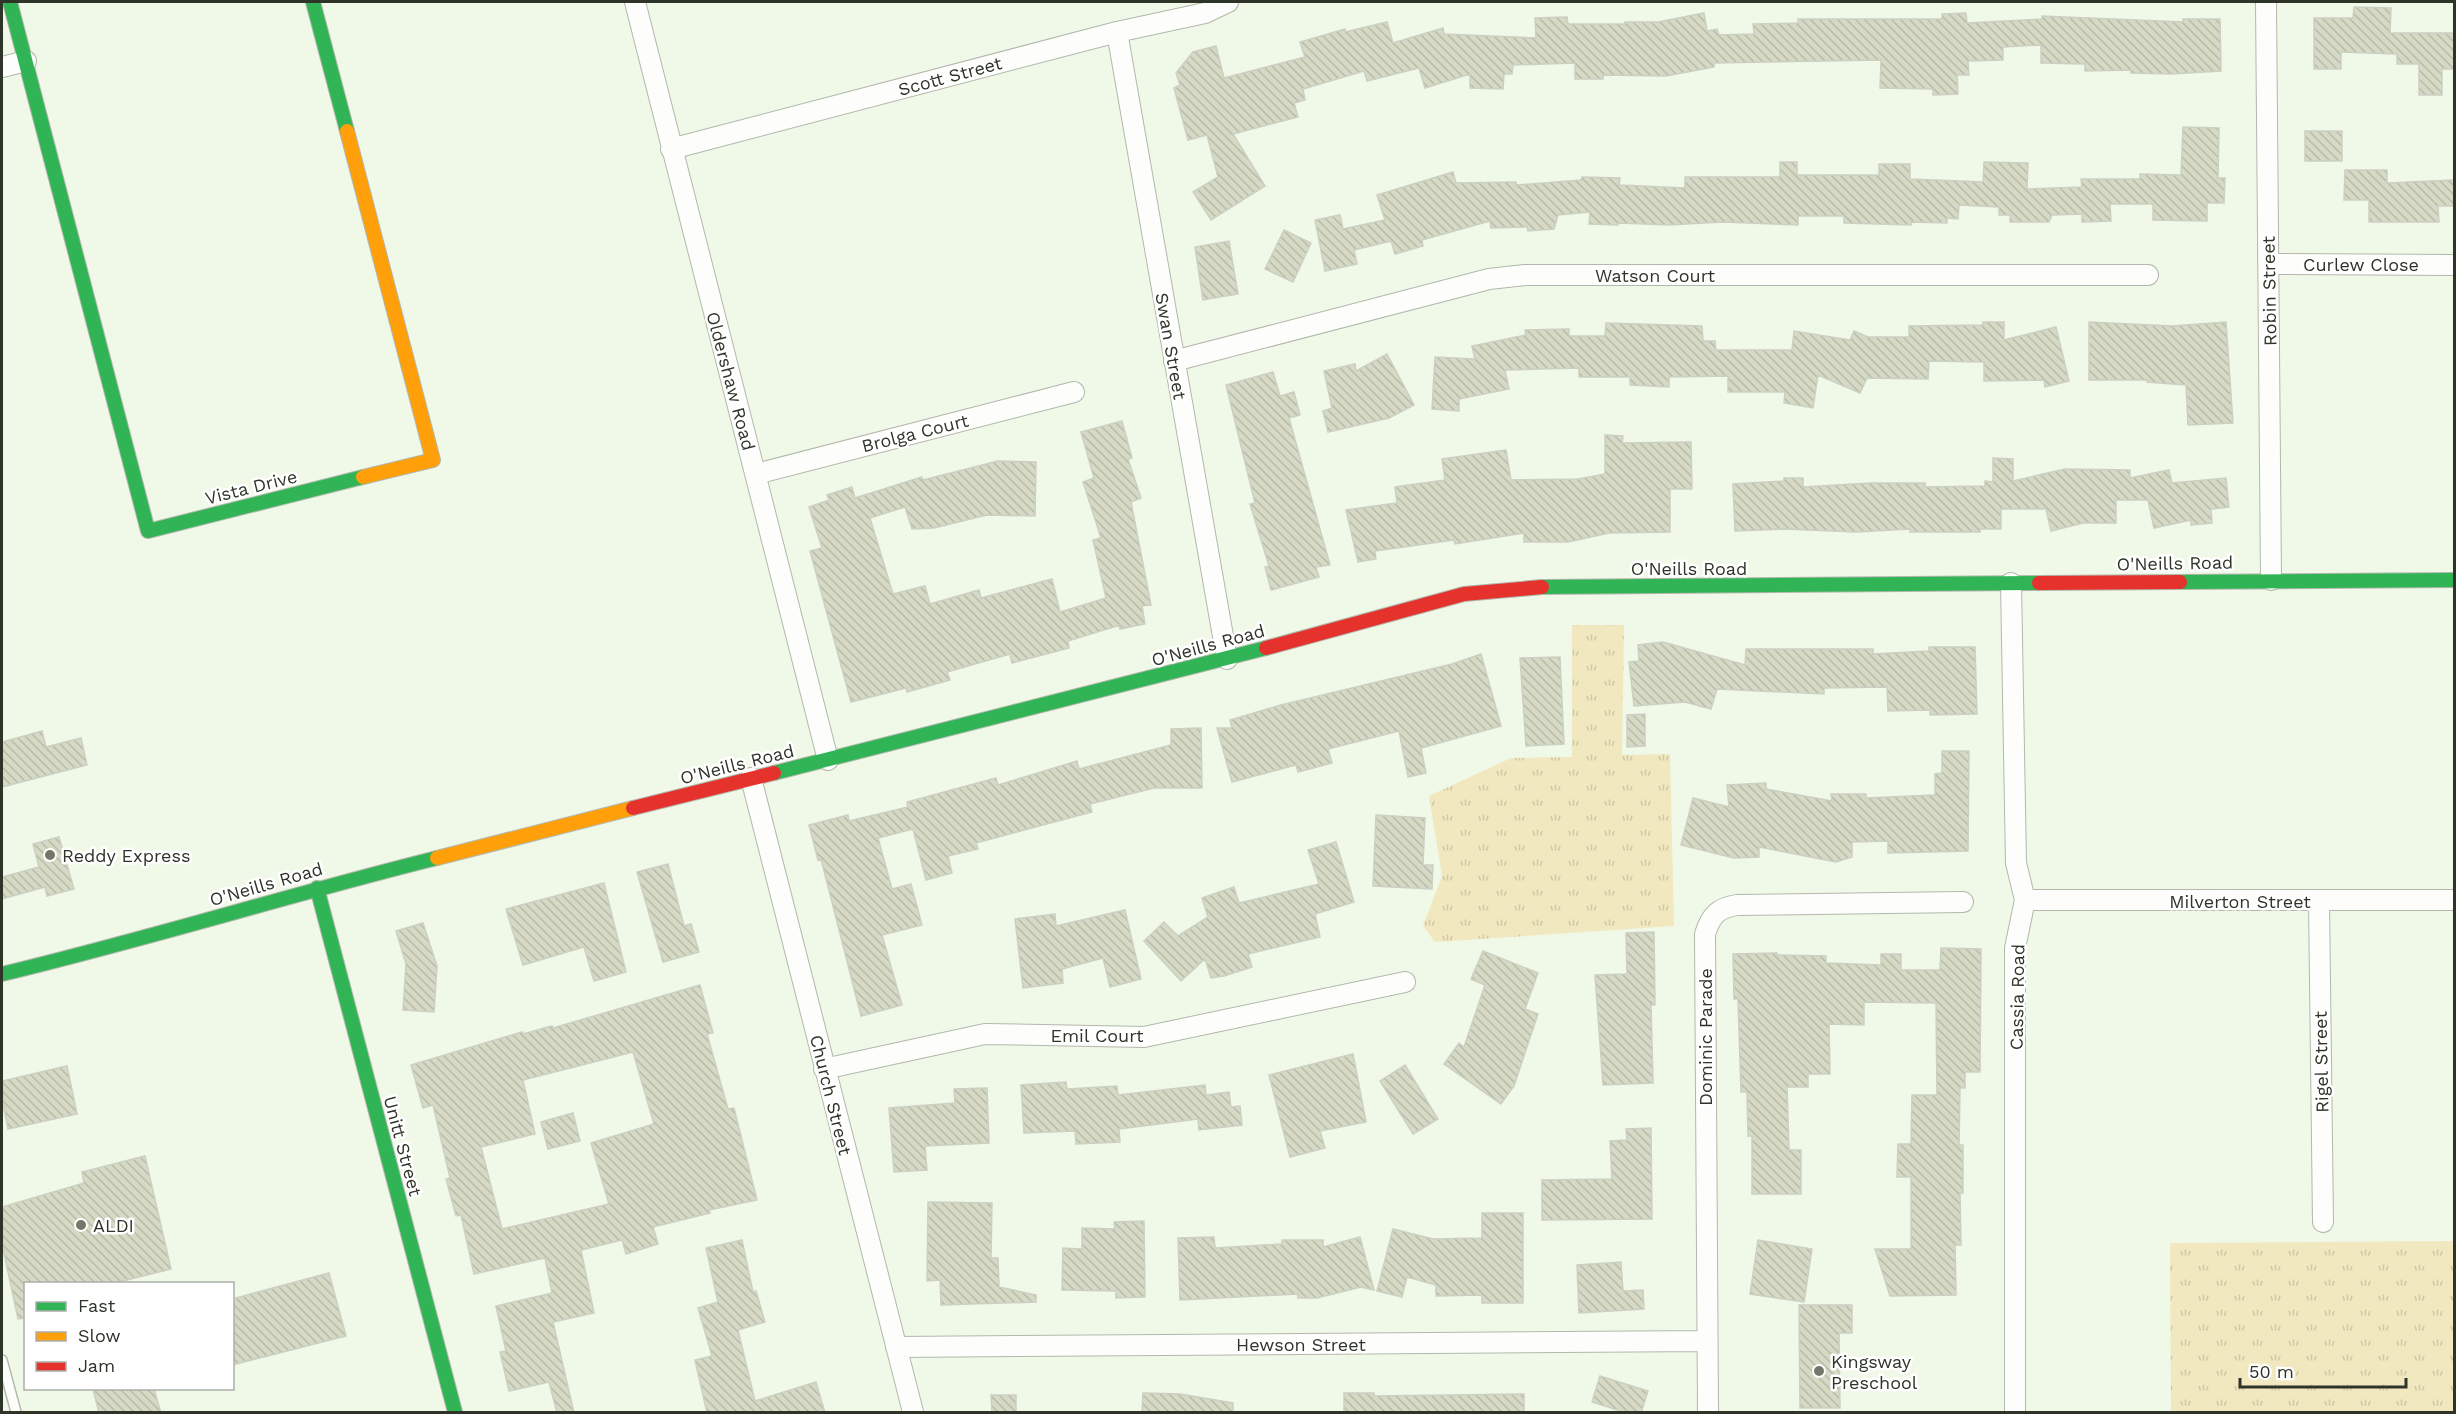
<svg xmlns="http://www.w3.org/2000/svg" width="2456" height="1414" font-family="'Work Sans',sans-serif">
<style>
.grass{fill:url(#grass-tufts)}
.building{fill:url(#building-back-hatch);stroke:#ccd0c3;stroke-width:1.5;fill-rule:evenodd}
.lines{fill:none;stroke-linecap:round;stroke-linejoin:round}
.lane-casing{stroke:#b2b8ac;stroke-width:12}
.street-casing{stroke:#b2b8ac;stroke-width:22}
.fast-casing{stroke:#b2b8ac;stroke-width:16}
.slow-casing{stroke:#b2b8ac;stroke-width:16}
.jam-casing{stroke:#b2b8ac;stroke-width:16}
.lane{stroke:#fdfefc;stroke-width:9}
.street{stroke:#fdfefc;stroke-width:20}
.fast{stroke:#30b455;stroke-width:14}
.slow{stroke:#ff9f0a;stroke-width:14}
.jam{stroke:#e5322d;stroke-width:14}
.poi-dot{fill:#72796b;stroke:#fff;stroke-width:2}
.labels{text-anchor:middle;dominant-baseline:central;stroke-width:5;stroke-linejoin:round;paint-order:stroke}
.street-label{font-size:18px;fill:#2e3428;stroke:#fff}
.poi-label{font-size:18px;fill:#2e3428;stroke:#fff;text-anchor:start}
</style>
<defs>
<pattern id="grass-tufts" width="24" height="20" patternUnits="userSpaceOnUse" patternTransform="scale(1.5)"><rect width="24" height="20" fill="#f1e8c0"/><path d="M3 7l-1-3M5 7V3M7 7l1-3M15 17l-1-3M17 17v-4M19 17l1-3" fill="none" stroke="#cfc8a5"/></pattern>
<pattern id="building-back-hatch" width="6" height="6" patternUnits="userSpaceOnUse" patternTransform="scale(1.5)"><rect width="6" height="6" fill="#d6d9c4"/><path d="M-1 5l2 2M0 0l6 6M5-1l2 2" fill="none" stroke="#b8bba8"/></pattern>
</defs>
<rect width="100%" height="100%" fill="#f0f8e8"/>
<path class="grass" d="M1572,625h52l-2,130 48,-1 4,172 -239,16 -12,-16 19,-50 -13,-80 82,-38 61,-1z
M2454,1241v171h-283l-1,-169z"/>
<path class="building" d="M2354,7l37,1 -1,25h64v36h-12v26h-23v-31h-22v-10l-56,-2v17h-27v-51h39z
M1704,13l3,18 10,-2 2,6 35,-1 -1,-10 45,-1v-4h144v-5l24,-1 1,10 75,-4v-3l141,6v-3h37l1,52 -50,3 -40,-1v-3l-46,1v-7l-44,-1v-18l-38,2v13l-35,1 1,14h-12l1,19 -25,1v-6l-53,-1 1,-28 -167,3v4l-48,9 -63,-1v4h-28v-16l-62,2 -1,9h-8l-1,15 -33,-1v-14l-45,14 -6,-20 -52,13 -3,-10 -61,18 2,11 -11,3 4,14 -65,17 32,52 -54,34 -18,-28 25,-15 -11,-42 -19,5 -14,-52 6,-3 -4,-12 17,-21 23,-6 8,32 81,-21 -5,-15 45,-13v3l42,-10 6,21 50,-15 1,6 92,4 -1,-20 32,-1 1,7h57v-2h33z
M2183,127l36,1 -1,50h7l-1,25h-17v18l-54,-1v-16h-43l1,17 -29,1v-8l-30,1 -3,7h-39v-7h-11v-8l-40,-2 -1,14 -11,-1v5l-36,-1v3l-67,-2v-7h-46v9l-75,-3 -54,3 -51,-2v2l-29,-1 1,-12 -32,3 -4,14 -26,2 -1,-4 -36,1 -1,-7 -68,19 1,6 -28,8 -4,-13 -37,9 3,14 -32,7 -10,-51 25,-5 3,14 42,-9 -8,-25 76,-23 3,11 60,-1v3l65,-5 1,-3 38,1 -1,7 66,3v-11h95v-15h17v13h82v-11h31v15l73,3 1,-20 44,1 -1,26 55,-2 -1,-8h59v-5l41,1z
M2305,131h37v30h-37z
M2345,170h42v13l67,-3v26h-16l1,16h-70v-22h-25z
M1284,230l27,13 -18,39 -28,-13z
M1229,241l9,53 -35,6 -8,-53z
M1983,322h21v18l52,-13 13,54 -24,6 -1,-7 -60,1v-19l-55,-1 -1,18 -61,-1 -7,15 -42,-18 -5,33 -29,-5 1,-11h-57v-16l-59,1v10l-39,-2v-8h-51v-9l-74,2 4,19 -50,10v12l-27,-2 3,-52 40,2 -3,-13 54,-11 -1,-5 44,-1v7h36l1,-13 96,3 1,15h12l1,9h76l2,-19 56,9 4,-9 14,6h41v-11l74,-1z
M2089,322l83,4 54,-4 7,101 -45,2 -2,-40 -39,-3v-2h-58z
M1387,354l27,51 -25,13 -61,14 -5,-21 9,-3 -8,-37 31,-7 1,7z
M1273,372l7,24 14,-4 6,23 -11,3 41,147 -14,2 3,10 -48,13 -6,-23 4,-1 -19,-62 5,-1 -29,-118z
M1122,421l10,37 -4,1 13,39 -10,4 20,103 -9,1 3,18 -25,5v-4l-52,16 1,7 -57,15 -2,-9 -63,18 3,8 -43,12 -1,-4 -55,14 -41,-151 12,-3 -13,-41 20,-7 -2,-5 25,-8 3,11 67,-21 1,3 75,-19 38,1 -1,54 -48,-1 -53,13 -22,1 -7,-22 -35,11 23,76 32,-8 5,18 49,-14 2,8 71,-19 8,33 46,-14 -13,-58 8,-2 -18,-56 11,-4 -13,-46z
M1605,435l18,1 -1,7 69,-1 1,47h-22v43l-61,1 -41,9h-44v-9l-69,11 -1,-4 -79,11 1,8 -18,3 -12,-52 51,-7 -2,-16 50,-7 -3,-21 64,-9 5,30 67,-1 27,-5z
M1993,458l20,1v22l52,-12 65,1v8l39,-8 3,13 54,-5 3,29 -18,2 1,14 -21,2v-5l-37,8 -6,-28h-32v23h-33l-32,8 -5,-22h-45v20h-21v3h-70v-3l-54,3 -71,-3 -50,2 -2,-47 51,-3v-3h19v9l68,-4h54v4l60,-1v-5l8,1z
M1663,642l82,23 1,-16h127v5l56,-3v-4h46l2,67 -47,1v-5l-42,1 -1,-24 -63,1v6l-107,-5 -6,20 -26,-7 -51,4 -5,-44 10,-1 -1,-16z
M1481,654l20,72 -80,22 5,25 -18,4 -9,-46 -71,18 4,14 -34,9 -2,-7 -64,17 -15,-54h15l-2,-8 51,-15 171,-41z
M1560,657l4,87 -38,2 -6,-88z
M1645,714v32l-18,1v-32z
M1201,728l1,60h-48l-64,16 2,8 -116,31 2,6 -30,7 4,17 -26,7 -13,-51 -35,9 14,51 19,-5 11,41 -40,10 20,70 -41,11 -40,-157 -3,1 -9,-35 39,-10 1,6 59,-14 -1,-5 89,-24 2,7 79,-24 2,8 92,-24v-16z
M42,731l4,16 35,-9 6,27 -85,22v-45z
M1942,751h27l-1,100 -80,2v-12l-36,1v15l-16,5 -77,-15v10l-25,1 -53,-13 12,-47 36,9 -2,-22 39,-2v6l66,12 -1,-7h35v4l69,-3v-21l7,-1z
M1376,815l49,3 -2,47h10l-1,24 -59,-3z
M59,837l15,52 -27,7 -2,-9 -43,12v-22l37,-10 -6,-23z
M1336,842l18,60 -39,12 5,23 -72,17 4,13 -28,9 -13,2 -6,-19 -24,22 -37,-40 20,-19 14,14 30,-19 -6,-19 32,-11 5,16 80,-19 -11,-34z
M668,864l16,62 7,-2 8,28 -36,10 -26,-90z
M604,883l22,89 -32,9 -10,-34 -61,18 -17,-56z
M1125,910l16,69 -31,8 -7,-29 -41,11 1,14 -40,5 -8,-69 40,-5 1,12z
M423,923l14,43 -3,46 -31,-2 3,-46 -10,-33z
M1654,932l1,73h-4l2,78 -50,2 -8,-110 32,-1 -1,-41z
M1941,948l40,1 -1,123h-15v16h-5l-1,57h4v48h-3l1,52h-6l1,50 -66,1 -15,-47h36v-72h-14l1,-33h13l1,-49h25l-1,-92 -72,-1v23l-35,-1 1,50h-22v13h-21l2,63h12v44h-49v-58h-4l-1,-44h-6l-3,-93h-4l-1,-45 44,-1v2l49,1v7l55,2v-11h20v16h39z
M1483,951l55,22 -13,36 13,5 -24,72 -13,18 -57,-40 15,-21 5,4 21,-62 -14,-6z
M700,985l13,48 -6,1 21,75 6,-1 23,92 -48,10 1,3 -57,14 5,17 -32,10 -4,-14 -41,10 13,63 -41,9 21,91h-17l-8,-31 -40,9 -9,-39 6,-1 -10,-45 56,-13 -7,-35 -71,16 -13,-59 -5,1 -10,-37 4,-1 -17,-73 -10,3 -12,-43 111,-33 1,2 29,-8 1,2zM633,1052l21,72 -63,19 18,61 -107,25 -21,-82 54,-13 -12,-54z
M1353,1054l13,68 -46,9 5,17 -35,9 -21,-82z
M1405,1065l33,54 -25,15 -33,-53z
M67,1066l10,48 -69,15 -6,-30v-18z
M1066,1082l1,7 50,-3 1,9 87,-10 1,10 23,-3 2,15 9,-1 2,19 -43,5 -1,-11 -79,10 1,13 -44,2 -1,-13 -51,2 -3,-48z
M987,1088l2,55 -64,3 2,24 -33,2 -5,-64 66,-5 -1,-14z
M573,1113l7,28 -32,8 -7,-27z
M1651,1128l1,91 -110,1v-40l70,-1 -2,-38 17,-1 -1,-11z
M145,1156l26,113 -60,15h-85v34l-8,1 -16,-75v-37l82,-24 -2,-11z
M928,1202l64,1 -1,55h7l1,29 37,8v7l-95,3 -1,-25 -13,1z
M1482,1213h41v90h-41v-8l-46,1v-11l-29,-8 -5,20 -25,-6 16,-62 40,10 49,-1z
M1144,1221l1,76 -29,1v-7l-54,-1 1,-42 19,1v-21l33,1 -1,-7z
M1214,1237l1,11 67,-4v-4h41v7l37,-10 14,53 -13,-3 -44,11h-19v-4l-118,6 -2,-62z
M742,1240l11,52 3,-1 9,31 -27,8 17,71 61,-19 9,31h-118l-12,-53 17,-4 -14,-48 20,-6 -12,-54z
M1758,1240l54,9 -8,53 -54,-8z
M1621,1262l2,29 20,-1 1,19 -65,4 -2,-48z
M329,1273l17,63 -114,29v-66z
M1799,1305h53v28h-13l1,75h-40z
M1600,1376l48,15 -7,22h-14l-35,-11z
M93,1389h61l7,24h-62z
M1143,1393l37,1 53,9v10h-91z
M1344,1393h30v3l150,-2v19h-180z
M991,1395h25v18h-24z"/>
<g class="lines">
<defs>
<path id="lane" d="M2,1360l14,52"/>
<path id="street" d="M635,2l193,758
M2266,2l5,578
M1117,32l110,627
M2,67l24,-6
M671,149l446,-117 88,-19 23,-11
M2268,264l186,1
M1174,361l315,-82 36,-4h623
M756,474l318,-82
M2011,583l5,280 9,37 -10,48v464
M751,778l162,634
M2025,900h429
M2319,901l4,321
M824,1069l161,-35 159,3 261,-55
M896,1347l810,-6
M1708,1412l-3,-478c6,-19 13,-26 32,-29l226,-3"/>
<path id="fast" d="M10,2l138,529 215,-54
M313,2l34,129
M2180,582l274,-2
M1542,587l497,-4
M774,773l492,-125
M317,888l138,524
M2,974c146,-35 290,-80 435,-116"/>
<path id="slow" d="M347,131l86,329 -70,17
M437,858l196,-50"/>
<path id="jam" d="M2039,583l141,-1
M1266,648l198,-54 78,-7
M633,808l141,-35"/>
</defs>
<use href="#lane" class="lane-casing"/>
<use href="#street" class="street-casing"/>
<use href="#fast" class="fast-casing"/>
<use href="#slow" class="slow-casing"/>
<use href="#jam" class="jam-casing"/>
<use href="#lane" class="lane"/>
<use href="#street" class="street"/>
<use href="#fast" class="fast"/>
<use href="#slow" class="slow"/>
<use href="#jam" class="jam"/>
</g>
<g class="poi-dot">
<circle cx="50" cy="855" r="6"/>
<circle cx="81" cy="1225" r="6"/>
<circle cx="1819" cy="1371" r="6"/>
</g>
<g class="labels">
<g class="street-label">
<text transform="translate(950 76) rotate(-15)">Scott Street</text>
<text x="2361" y="264">Curlew Close</text>
<text x="1655" y="275">Watson Court</text>
<text transform="translate(2269 291) rotate(-91)">Robin Street</text>
<text transform="translate(1171 346) rotate(80)">Swan Street</text>
<text transform="translate(731 381) rotate(75)">Oldershaw Road</text>
<text transform="translate(915 433) rotate(-14)">Brolga Court</text>
<text transform="translate(251 487) rotate(-14)">Vista Drive</text>
<text transform="translate(2175 563) rotate(-1)">O'Neills Road</text>
<text x="1689" y="568">O'Neills Road</text>
<text transform="translate(1208 645) rotate(-15)">O'Neills Road</text>
<text transform="translate(737 764) rotate(-14)">O'Neills Road</text>
<text transform="translate(266 884) rotate(-16)">O'Neills Road</text>
<text x="2240" y="901">Milverton Street</text>
<text transform="translate(2017 997) rotate(-89)">Cassia Road</text>
<text x="1097" y="1035">Emil Court</text>
<text transform="translate(1705 1037) rotate(-90)">Dominic Parade</text>
<text transform="translate(2321 1062) rotate(-91)">Rigel Street</text>
<text transform="translate(831 1095) rotate(76)">Church Street</text>
<text transform="translate(403 1146) rotate(75)">Unitt Street</text>
<text x="1301" y="1344">Hewson Street</text>
</g>
<g class="poi-label">
<text x="62" y="855">Reddy Express</text>
<text x="93" y="1225">ALDI</text>
<text x="1831" y="1361">Kingsway<tspan x="1831" dy="21">Preschool</tspan></text>
</g>
</g>
<rect width="2456" height="1414" fill="none" stroke="#2e3428" stroke-width="6"/>
<rect x="24" y="1282" width="210" height="108" fill="#ffffff" stroke="#abaea9" stroke-width="1.5"/>
<rect x="36" y="1302" width="30" height="9" fill="#30b455" stroke="#abaea9" stroke-width="1.5"/>
<text x="78" y="1312" font-size="18" fill="#2e3428">Fast</text>
<rect x="36" y="1332" width="30" height="9" fill="#ff9f0a" stroke="#abaea9" stroke-width="1.5"/>
<text x="78" y="1342" font-size="18" fill="#2e3428">Slow</text>
<rect x="36" y="1362" width="30" height="9" fill="#e5322d" stroke="#abaea9" stroke-width="1.5"/>
<text x="78" y="1372" font-size="18" fill="#2e3428">Jam</text>
<path d="M2240 1378v9h166v-9" fill="none" stroke="#2e3428" stroke-width="3"/>
<text x="2249" y="1378" font-size="18" fill="#2e3428" stroke="#ffffff" stroke-width="4.5" paint-order="stroke">50 m</text>
</svg>
